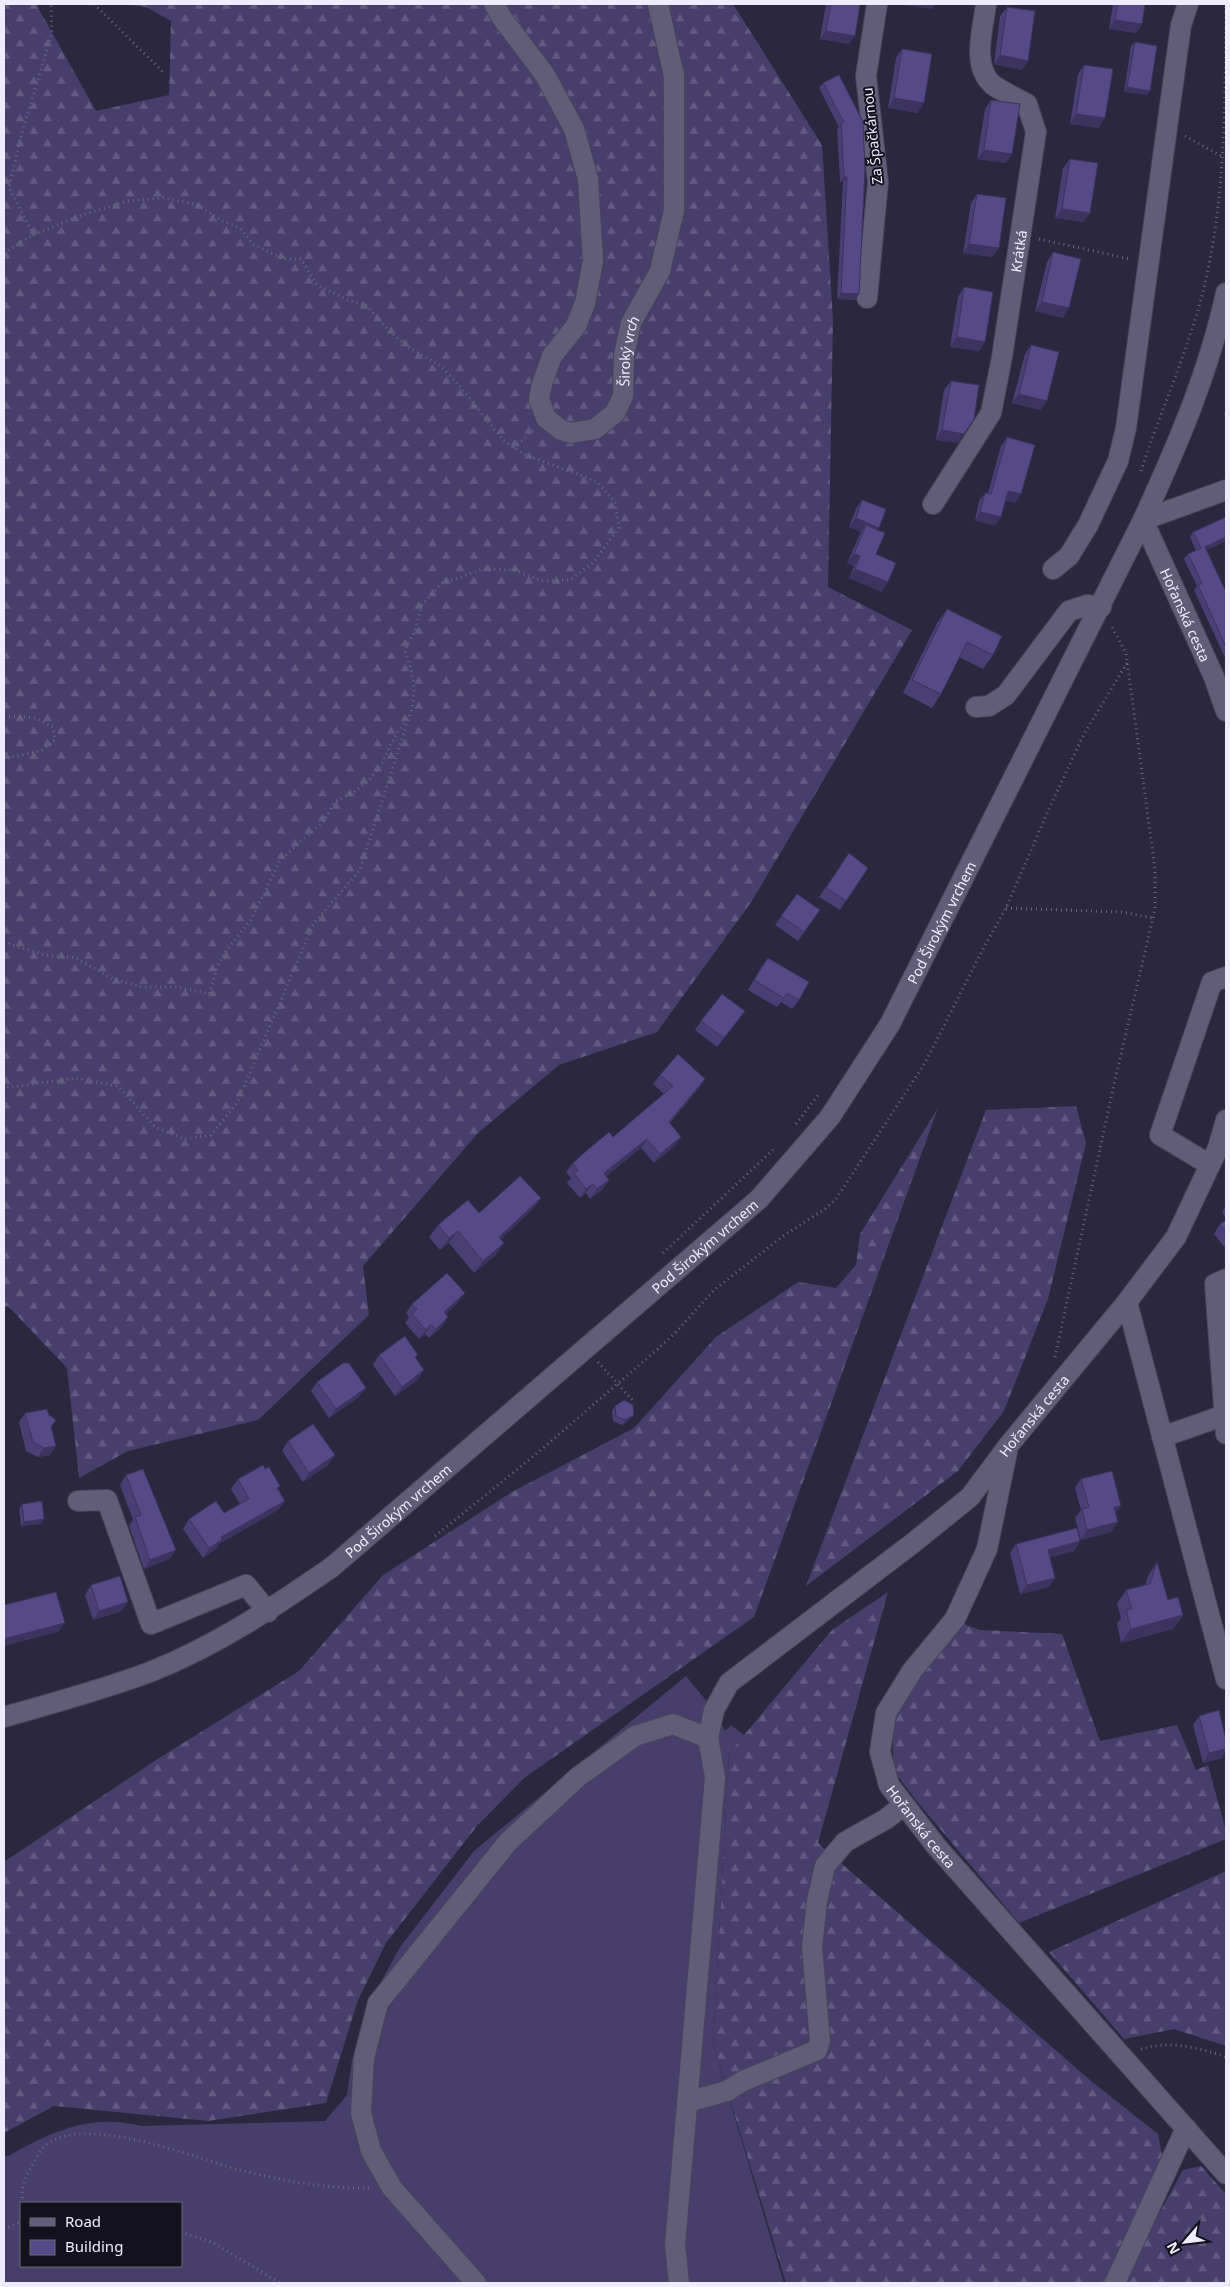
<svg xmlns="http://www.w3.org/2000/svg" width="1230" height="2287" font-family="'Noto Sans',sans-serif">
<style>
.forest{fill:url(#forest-firs)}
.pitch{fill:#473e6b;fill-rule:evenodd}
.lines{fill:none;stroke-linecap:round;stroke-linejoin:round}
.minor-casing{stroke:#494459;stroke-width:22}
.path{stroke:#6b677d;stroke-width:3;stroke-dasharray:1 4;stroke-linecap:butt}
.minor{stroke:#615d78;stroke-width:20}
.wall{fill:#4a3f74}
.shaded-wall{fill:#3c335e}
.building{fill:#564987;stroke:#3c335e}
.labels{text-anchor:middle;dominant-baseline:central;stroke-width:4;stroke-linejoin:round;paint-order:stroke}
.street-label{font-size:14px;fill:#efedfd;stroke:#13121c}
</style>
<defs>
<pattern id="forest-firs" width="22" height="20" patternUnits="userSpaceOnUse" patternTransform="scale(1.25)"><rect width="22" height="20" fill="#473e6b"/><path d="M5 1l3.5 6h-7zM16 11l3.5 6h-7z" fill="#625a81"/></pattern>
</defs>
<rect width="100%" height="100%" fill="#2b273f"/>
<path class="forest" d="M4,4h32l60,107 73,-16 2,-74 -25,-14 -22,-3h609l89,141 11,175 -5,267 84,43 -160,271 -95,131 -98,33 -81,68 -115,133 6,49 -111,105 -130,31 -49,27 -12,-110 -59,-62 -4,1z
M1076,1106l10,37 -38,156 -44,112 -46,60 -152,115 180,-476z
M938,1108l-184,509 -230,161 -47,48 -91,117 -28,57 -32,103 -118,18 -154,-15 -50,27v-271l155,-104 140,-87 84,-96 129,-83 122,-64 82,-91 82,-55 38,6 20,-23 4,-31z
M888,1592l-70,251 273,238 67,53 6,31 -32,98 51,-93 18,-4 25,28v89h-440l-73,-239 16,-291 103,-123z
M961,1623l19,7 82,4 38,107 77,-16 19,45 12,-5 18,66v8l-207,84 -104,-124 -22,-29v-56z
M1226,1871v175l-52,-17 -50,10 -75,-87z"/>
<path class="pitch" d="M686,1676l28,34 11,21 6,-6 13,10 -15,18 -16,291 71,239h-780v-127h4c43,-24 82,-43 133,-30l184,-5 22,-26 5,-35 13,-49 35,-64 74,-96zM21,2203h160v63h-160z"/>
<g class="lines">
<defs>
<g id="minor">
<path id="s1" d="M494,4l8,14 43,57 29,54 14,50 5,82 -8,42 -9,23 -24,30 -10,28 -3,15 7,19 15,12 10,3 24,-4 20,-16 8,-17 1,-41 7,-32 29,-52 14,-61v-134l-16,-72"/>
<path d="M867,298l11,-116 -12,-106 11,-72"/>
<path id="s2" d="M933,504l58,-91 11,-56 34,-225 -9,-28c-11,-6 -24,-12 -34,-19 -22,-19 -10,-56 -7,-81"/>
<path id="s3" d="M1143,520l71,157 12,34"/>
<path d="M1143,520l83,-30"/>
<path d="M1053,569l16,-13 19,-31 30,-64 8,-33 55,-403 7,-21"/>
<path d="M976,707l13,-1 17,-11 63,-84 18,-6 14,2"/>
<path d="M1210,1165l-50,-30 52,-153 14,-5"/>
<path d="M1226,1279l-11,5 11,150"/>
<path d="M1127,1302l99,377"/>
<path d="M1162,1437l63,-22"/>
<path id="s4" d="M1007,1452l-20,97 -32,70 -43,52 -26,42 -6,39 9,33 47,61 290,328"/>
<path d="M78,1501l29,-1 44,124 95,-39 22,27"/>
<path id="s5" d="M4,1717c49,-14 98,-27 146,-45 66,-26 124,-65 182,-105l427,-368 71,-82 60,-93 253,-504c34,-74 66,-148 83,-227"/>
<path d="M687,2102l40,-11 16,-10 74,-31 3,-9 -8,-94 5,-46 8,-35 20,-24 41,-23 18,-14"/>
<path d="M476,2283l-84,-95 -21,-37 -10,-38 3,-55 14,-55 130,-161 70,-65 57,-41 38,-12 35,14"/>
<path id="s6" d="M679,2283l-4,-38 40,-468 -7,-39 6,-28 15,-27 184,-140 57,-46 38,-51 119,-144 49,-65 42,-89 8,-28"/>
<path d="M1115,2283l71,-155"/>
</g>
</defs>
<use href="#minor" class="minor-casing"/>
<path class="path" d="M94,4l71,70
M1185,136l36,20
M33,235l-24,-48 14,-58 29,-96 -1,-29
M1039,239l91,20
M4,253l29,-18 49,-20 45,-14 36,-3 32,6 28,17 17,7 13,16 30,15h18l16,26 33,16 16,4 25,28 19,15 31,18 22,24 39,49 21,15 73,27 19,21 4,26 -25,34 -24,18 -29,1 -27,-11 -31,-1 -42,15 -19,21 -7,25 -10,21c8,21 12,38 6,60l-51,159 -46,53 -77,180 -26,32 -27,4 -29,-12 -37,-41 -42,-8 -72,10
M514,448l19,-18
M1141,471c20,-61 47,-120 63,-183 22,-92 21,-190 22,-284
M4,716l31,2 18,9 2,13 -13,10 -38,9
M1006,908l115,4 32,6
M4,946l5,-2 37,11 30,3 37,21 29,8h35l32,7 9,-29 8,-14 25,-31 29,-60 44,-39 12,-20 18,-9 16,-13 13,-17 7,-17 18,-29
M796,1124l22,-29
M663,1253l111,-104
M1055,1357l59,-273 41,-175v-40l-29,-216 -14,-26
M598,1362l37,41
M435,1536l100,-81 124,-107 17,-16 38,-42 69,-54 42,-27 11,-10 89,-136 59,-116 22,-39 42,-97 36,-77 43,-71
M1141,2049c27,-9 60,-1 85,8
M23,2203c-3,-16 3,-28 12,-42 2,-4 5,-10 8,-13 38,-38 152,11 197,22 44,11 87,19 131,18
M4,2230l17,-9
M181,2232l31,10 68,41"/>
<use href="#minor" class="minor"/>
</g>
<path class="wall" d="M826,4h34l-5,32 -6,8 -29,-5z
M1113,4h32l-3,20 -6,9 -27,-4z
M1007,7l15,63 -28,-6 6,-48z
M1135,42l12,53 -23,-3 7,-46z
M902,49l16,64 -30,-5 8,-50z
M1084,65l15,63 -29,-4 8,-50z
M839,75l20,219 -4,6 -18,-1 6,-117h-3l-3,-53 2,-2 -20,-39 4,-5z
M991,100l15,63 -29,-4 8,-50z
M1070,159l20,54 -7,9 -28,-4 8,-50z
M977,194l22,54 -7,9 -29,-4 8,-50z
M1053,252l16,56 -6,10 -28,-7 12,-49z
M964,287l21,55 -6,9 -29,-4 8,-50z
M1031,345l16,56 -7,9 -28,-7 13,-49z
M951,381l7,62 -22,-3 8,-50z
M1226,410v9l-2,-6z
M1007,437l8,66 -10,-3 -4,17 -6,8 -20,-4 4,-20 6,-8h3l13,-47z
M862,500l17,28 -2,2 -1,24 6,38 -33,-14 5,-12 -7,-3 14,-31 -12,-5 7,-18z
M1226,517v24l-20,9 19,40 1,-1v71l-32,-70 3,-4 -13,-27 4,-5 8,-3 -6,-14 3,-5z
M947,609l46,46 -10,14 -24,-12 -18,37 -9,14 -29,-15 34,-70z
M849,853l19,15 -28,42 -21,-13z
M797,894l23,16 -22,31 -23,-16z
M768,958l31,42 -7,9 -11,-7 -4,5 -29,-17 13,-23z
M701,1021h37l-21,26 -22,-17z
M660,1075l45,4 -6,9 -29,35 5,23 -21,17 -13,-15 -35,28 3,4 -6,9 -13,10 -4,-6 -6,5 -13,-15 4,-5 -5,-6 7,-9 40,-26 51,-43 -11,-10z
M541,1198l-9,12 -31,29 -5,16 -22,18 -25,-30 -9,7 -11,-13 9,-12 41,-12z
M1226,1205v13l-4,-6z
M1226,1220v29l-12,-15 6,-10z
M458,1302l-12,12 2,3 -6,10 -13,11 -4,-4 -6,5 -14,-16 4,-6 -3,-4 6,-9z
M379,1355l37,3 2,22 -23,16 -22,-31z
M317,1382l42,15 -30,21 -18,-27z
M615,1406l15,13 -8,6 -9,-4 -1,-10z
M25,1413l26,14 5,19 -6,9 -12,2 -12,-6 -7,-29z
M288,1441l40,24 -25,17 -21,-31z
M265,1469l15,17 -2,3 7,12 -7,9 -59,34 -3,5 -13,9 -20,-29 6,-10 35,-6 16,-9 -9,-15 7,-10z
M126,1475l50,75 -7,9 -25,10 -15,-43 4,-6 -13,-35z
M1081,1479l34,34 -4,19 -30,8 -6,-22 6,-8 -6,-22z
M22,1504l19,20 -20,2 -2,-17z
M1080,1541l-6,10 -24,6 -1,30 -29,7 -10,-41 6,-9z
M1157,1562l11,38 15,15 -10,14 -52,14 -4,-20 4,-5 -4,-14 9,-14 19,-5 3,-9z
M91,1585l31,26 -29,9 -8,-25z
M1199,1716l23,42 -19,5 -10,-38z"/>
<path class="shaded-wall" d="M904,4h32l-4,5 -29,-4z
M1115,20l27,4 -6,9 -27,-4z
M826,31l29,5 -6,8 -29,-5z
M1000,55l28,6 -6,9 -28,-6z
M1127,87l23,4 -3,4 -23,-3z
M894,98l30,5 -6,10 -30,-5z
M1076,114l29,4 -6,10 -29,-4z
M984,150l28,4 -6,9 -29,-4z
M844,177h3l-4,5h-3z
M1062,209l28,4 -7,9 -28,-4z
M969,244l30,4 -7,9 -29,-4z
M841,293l18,1 -4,6 -18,-1z
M1042,302l27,6 -6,10 -28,-7z
M957,337l28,5 -6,9 -29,-4z
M1019,394l28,7 -7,9 -28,-7z
M942,430l22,4 -6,9 -22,-3z
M1008,491l13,3 -6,9 -13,-4z
M980,512l21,5 -6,8 -20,-4z
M856,518l23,10 -7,9 -6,-12 -5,7 -12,-5z
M1226,537v4l-25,11 4,-5z
M854,554l6,2 -6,10 -7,-3z
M855,569l33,13 -6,10 -33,-14z
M745,1011l-7,10 -21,26z
M705,1079l-6,9 -36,43 6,-9z
M681,1137l-6,9 -21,17 6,-9z
M647,1139l-6,9 -43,35 6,-10z
M609,1180l-6,9 -13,10 7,-10z
M593,1184l-7,9 -6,5 6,-9z
M541,1198l-9,12 -42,39 9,-12z
M458,1231l-9,12 -9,7 9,-12z
M504,1243l-8,12 -22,18 9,-12z
M465,1293l-7,9 -21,20 7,-10z
M448,1317l-6,10 -13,11 7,-9z
M431,1324l-6,10 -6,5 7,-9z
M424,1370l-6,10 -23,16 7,-9z
M366,1388l-7,9 -30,21 7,-9z
M634,1415l-4,4 -8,6 3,-5z
M56,1446l-6,9 -12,2 6,-9z
M335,1455l-7,10 -25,17 6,-9z
M285,1501l-7,9 -59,34 -3,5 -13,9 6,-10 12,-11z
M1121,1506l-7,9v-8z
M44,1519l-3,5 -20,2 3,-4z
M1118,1522l-7,10 -30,8 6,-10z
M1080,1541l-6,10 -32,9 6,-10z
M176,1550l-7,9 -25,10 6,-9z
M1055,1578l-6,9 -29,7 7,-9z
M128,1602l-6,9 -29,9 6,-9z
M1183,1615l-10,14 -52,14 10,-14z
M65,1623l-7,9 -54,14v-7z
M1226,1749v2l-4,7 -19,5 6,-10z"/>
<path class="building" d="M831,4h29l-5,32 -29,-5z
M1118,4h27l-3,20 -27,-4z
M1007,7l28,4 -7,50 -28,-6z
M1135,42l22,4 -7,45 -23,-4z
M902,49l30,5 -8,49 -30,-5z
M1084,65l29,4 -8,49 -29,-4z
M839,75l24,47 2,48 -6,124 -18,-1 6,-116h-3l-3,-54 3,-1 -21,-39z
M991,100l29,4 -8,50 -28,-4z
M1070,159l28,4 -8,50 -28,-4z
M977,194l29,4 -7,50 -30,-4z
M1053,252l28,7 -12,49 -27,-6z
M964,287l29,5 -8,50 -28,-5z
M1031,345l28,7 -12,49 -28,-7z
M951,381l28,4 -5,34 -10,15 -22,-4z
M1007,437l28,8 -14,49 -13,-3 -7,26 -21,-5 5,-19 6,1z
M862,500l24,9 -7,19 -23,-10z
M1226,517v20l-21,10 20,43 1,-1v58l-28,-62 4,-2 -14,-29 13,-6 -8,-16z
M866,525l19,8 -9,21 20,9 -8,19 -33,-13 5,-13 -6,-2z
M947,609l55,27 -9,19 -26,-13 -26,52 -29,-14z
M849,853l19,15 -22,33 -20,-13z
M797,894l23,16 -16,22 -23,-16z
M768,958l41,24 -10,18 -12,-7 -3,5 -30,-18z
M722,994l23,17 -21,27 -23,-17z
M678,1054l27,25 -36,43 12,15 -21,17 -13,-15 -43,34 5,7 -12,9 -4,-5 -7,5 -12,-16 4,-3 -5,-7 12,-11 24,-20 4,5 60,-51 -13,-11z
M520,1176l21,22 -42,39 5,6 -21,18 -25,-30 -9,7 -11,-13 30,-25 11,13z
M1226,1220v12l-6,-8z
M447,1273l18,20 -21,19 4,5 -12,12 -5,-5 -5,6 -14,-16 5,-5 -5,-5z
M405,1336l13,19 -3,2 9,13 -22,17 -23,-32z
M343,1363h6l17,25 -30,21 -19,-27z
M624,1400l9,5 1,10 -9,5 -9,-4 -1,-10z
M47,1409l2,6 7,5 -5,7 5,19 -12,2 -11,-6 -8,-29z
M313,1424l22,31 -26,18 -21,-32z
M263,1465l2,4 4,-2 11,19 -3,2 8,13 -64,36 1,3 -13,8 -20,-29 27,-18 8,12 25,-14 -11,-20z
M143,1469l33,81 -26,10 -15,-43 6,-2 -15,-40z
M1112,1471l9,35 -7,1 4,15 -31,8 -5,-21 7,-2 -8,-28z
M42,1501l2,18 -20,3 -2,-18z
M1077,1528l3,13 -32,9 7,28 -28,7 -11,-41z
M1157,1562l11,38 10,-3 5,18 -52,14 -5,-19 6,-1 -6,-19 24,-6z
M120,1576l8,26 -29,9 -8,-26z
M56,1592l9,31 -61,16v-34z
M1219,1710l7,30v9l-17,4 -10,-37z"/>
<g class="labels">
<g class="street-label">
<text transform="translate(872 136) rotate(-96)">Za Špačkárnou</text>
<text stroke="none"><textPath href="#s2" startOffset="272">Krátká</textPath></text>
<text stroke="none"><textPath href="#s1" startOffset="598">Široký vrch</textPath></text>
<text stroke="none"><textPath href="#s3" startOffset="104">Hořanská cesta</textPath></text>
<text stroke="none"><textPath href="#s5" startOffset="1260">Pod Širokým vrchem</textPath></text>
<text stroke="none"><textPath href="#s5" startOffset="855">Pod Širokým vrchem</textPath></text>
<text stroke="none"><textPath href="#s6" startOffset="1015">Hořanská cesta</textPath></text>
<text stroke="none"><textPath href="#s5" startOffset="450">Pod Širokým vrchem</textPath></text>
<text stroke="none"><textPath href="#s4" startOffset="419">Hořanská cesta</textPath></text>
</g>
</g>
<rect width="1230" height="2287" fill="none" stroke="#efedfd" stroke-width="10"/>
<rect x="20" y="2202" width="162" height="65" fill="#13121c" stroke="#6b6a76"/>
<rect x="30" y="2218" width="25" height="8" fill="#615d78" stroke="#6b6a76"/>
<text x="65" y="2227" font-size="15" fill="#efedfd">Road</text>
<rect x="30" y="2240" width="25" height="15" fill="#564987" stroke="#6b6a76"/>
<text x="65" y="2252" font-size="15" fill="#efedfd">Building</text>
<g transform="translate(1185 2242) rotate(242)" stroke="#13121c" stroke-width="4" paint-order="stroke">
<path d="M0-4L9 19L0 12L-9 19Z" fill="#efedfd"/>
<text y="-8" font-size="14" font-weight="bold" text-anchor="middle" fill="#efedfd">N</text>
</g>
</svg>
